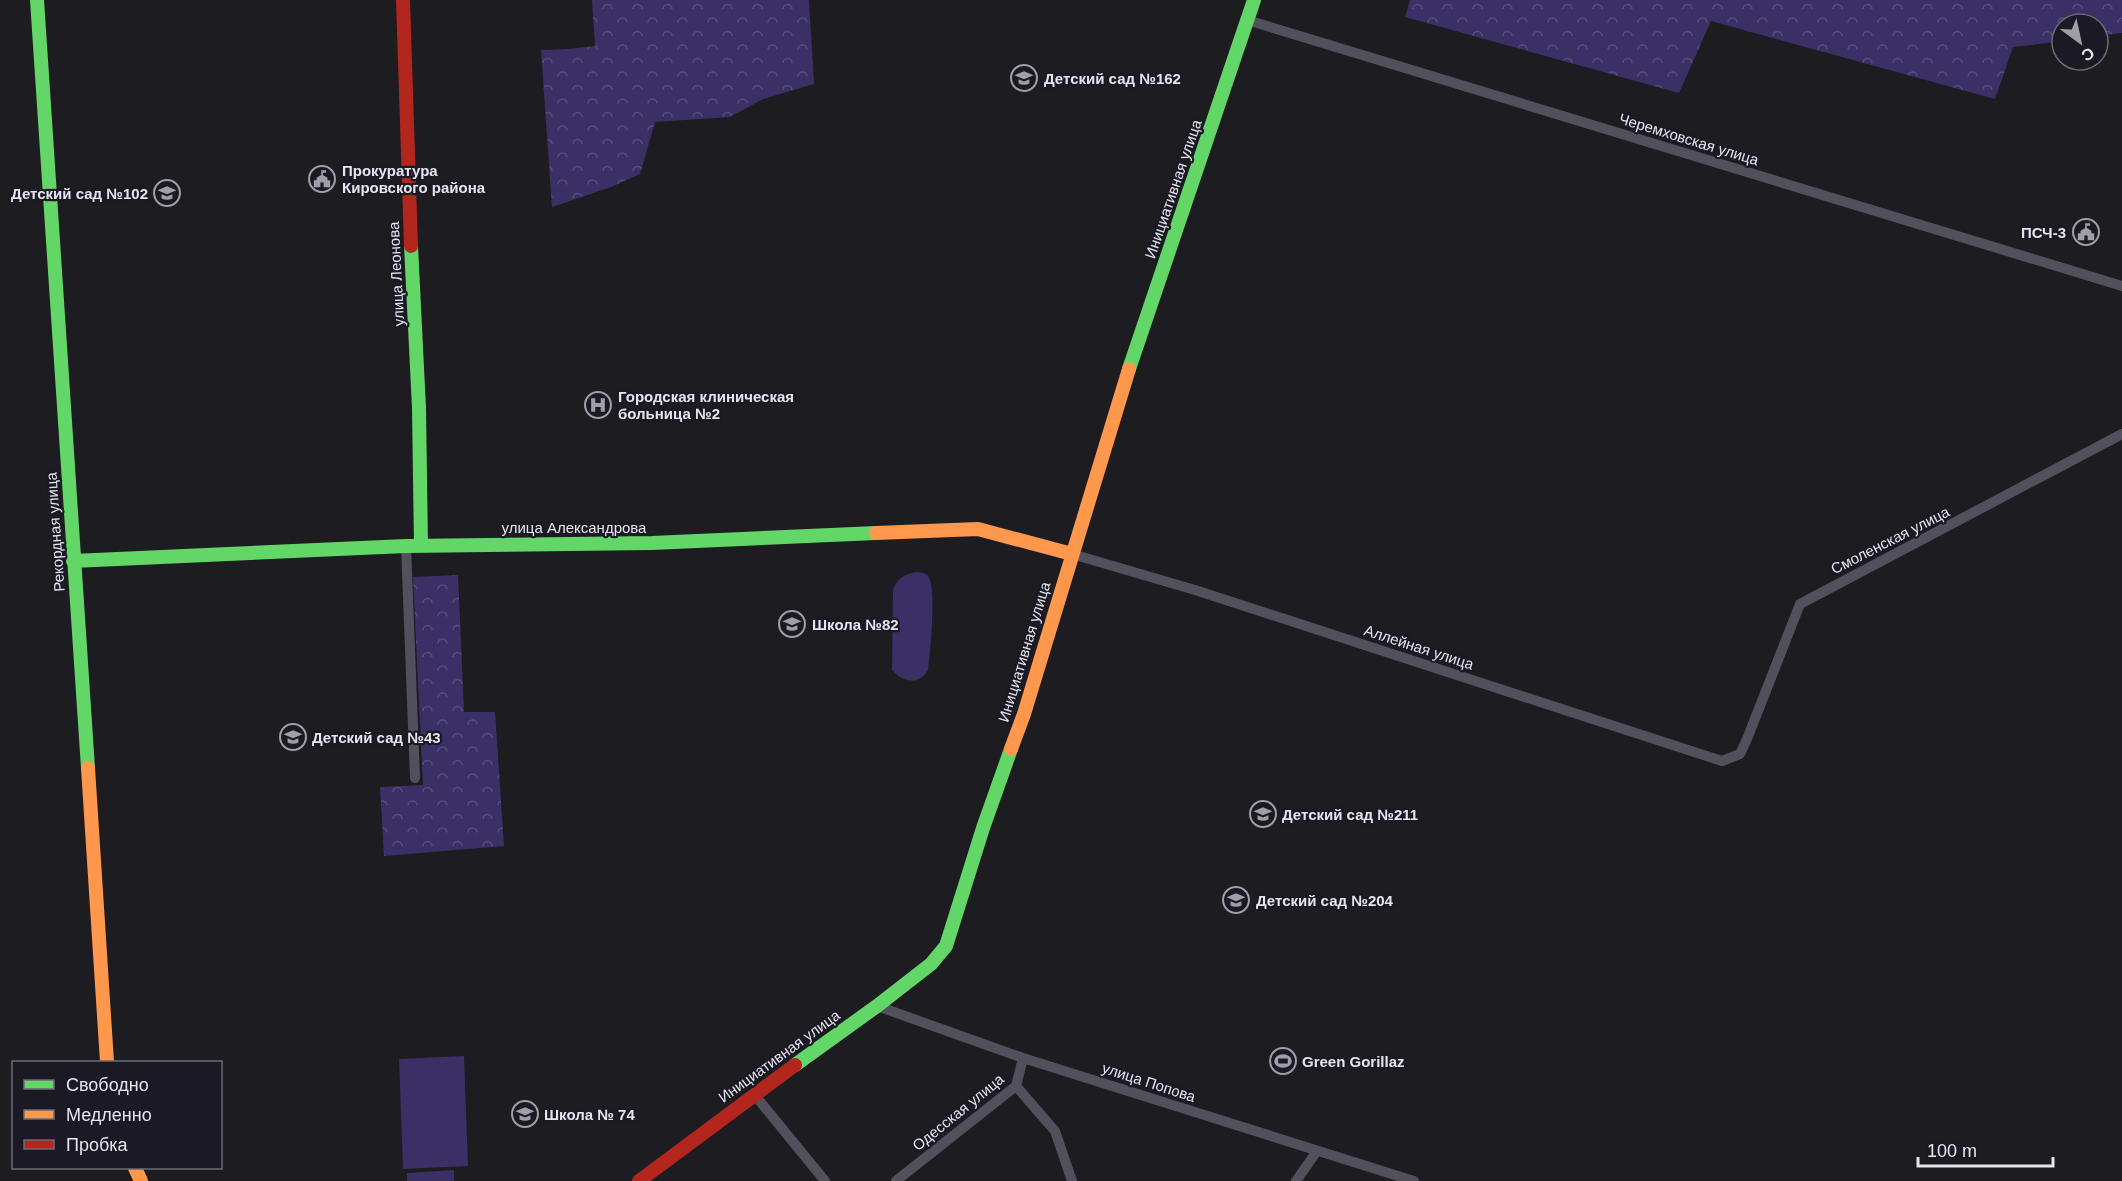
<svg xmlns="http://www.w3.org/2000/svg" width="2122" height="1181" font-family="Arial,sans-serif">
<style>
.grass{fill:#3a3065}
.forest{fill:url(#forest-crowns)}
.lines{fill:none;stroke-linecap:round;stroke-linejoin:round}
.street{stroke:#52505c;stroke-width:10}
.fast{stroke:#63d668;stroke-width:14}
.slow{stroke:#ff974d;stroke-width:14}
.jam{stroke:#b3261e;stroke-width:14}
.labels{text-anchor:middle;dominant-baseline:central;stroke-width:4.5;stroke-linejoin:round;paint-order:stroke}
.poi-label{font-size:15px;font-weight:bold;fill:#e5e5ed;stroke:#1a1924;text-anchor:start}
.street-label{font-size:15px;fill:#e5e5ed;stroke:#1a1924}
</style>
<defs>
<pattern id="forest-crowns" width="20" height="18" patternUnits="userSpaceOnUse" patternTransform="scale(1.5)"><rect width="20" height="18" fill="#3a3065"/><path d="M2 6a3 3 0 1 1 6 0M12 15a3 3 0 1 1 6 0" fill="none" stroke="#564e7b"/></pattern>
</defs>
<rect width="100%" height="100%" fill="#1c1c21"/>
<path class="grass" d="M915,572c4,0 9,0 13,4 9,12 2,78 0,94 -9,16 -26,12 -36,0l1,-80c4,-12 11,-15 22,-18z
M464,1056l4,110 -65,3 -4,-110z
M454,1170v11h-47v-8z"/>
<path class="forest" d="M592,0h217l5,84 -51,15 -33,18 -75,5 -15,52 -29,13 -59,20 -11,-157 28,-1 26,-3z
M1410,0h712v33l-24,3v-12h-36v17l-49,6 -18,52 -284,-78 -32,72 -274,-76z
M458,575l6,137h31l9,134 -120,10 -4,-69 43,-2 -10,-208z"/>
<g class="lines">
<path class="street" d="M1247,20l875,266
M406,546l9,232
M1072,554l123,36 527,171 18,-7 7,-15 53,-135 322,-170
M877,1006l146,52 391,123
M1016,1086l39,45 17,50
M754,1094l71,87
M896,1181l120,-95 7,-28
M1296,1181l21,-30"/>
<path class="fast" d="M37,0l51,768
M411,246l8,162 2,138
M1129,369l125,-369
M73,561l333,-15 246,-3 224,-10
M795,1065l82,-59 54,-42 15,-18 37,-118 28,-79"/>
<path class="slow" d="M876,533l102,-4 94,25
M1011,749l13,-35 105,-345
M88,768l19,294
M135,1168l6,13"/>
<path class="jam" d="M403,0l8,246
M639,1181l156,-116"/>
</g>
<defs>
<symbol id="school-ring" viewBox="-11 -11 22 22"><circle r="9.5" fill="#1a1924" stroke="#9f9fa6" stroke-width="1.5"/><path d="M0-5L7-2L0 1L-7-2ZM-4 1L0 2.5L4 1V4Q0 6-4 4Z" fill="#9f9fa6"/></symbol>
<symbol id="civic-ring" viewBox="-11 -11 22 22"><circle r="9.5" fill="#1a1924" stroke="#9f9fa6" stroke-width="1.5"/><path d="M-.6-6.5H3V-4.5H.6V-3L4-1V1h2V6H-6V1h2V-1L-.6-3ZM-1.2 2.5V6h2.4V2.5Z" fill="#9f9fa6"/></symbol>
<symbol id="hospital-ring" viewBox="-11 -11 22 22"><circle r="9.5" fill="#1a1924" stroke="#9f9fa6" stroke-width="1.5"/><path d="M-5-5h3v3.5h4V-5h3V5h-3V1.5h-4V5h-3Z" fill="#9f9fa6"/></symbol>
<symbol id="stadium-ring" viewBox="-11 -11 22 22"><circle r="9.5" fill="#1a1924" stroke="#9f9fa6" stroke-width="1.5"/><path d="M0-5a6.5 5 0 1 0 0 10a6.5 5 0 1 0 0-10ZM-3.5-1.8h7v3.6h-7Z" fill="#9f9fa6"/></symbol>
</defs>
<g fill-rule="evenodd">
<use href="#school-ring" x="1009" y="63" width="30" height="30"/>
<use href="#civic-ring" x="307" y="164" width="30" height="30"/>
<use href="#school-ring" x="152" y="178" width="30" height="30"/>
<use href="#civic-ring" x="2071" y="217" width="30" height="30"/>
<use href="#hospital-ring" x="583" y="390" width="30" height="30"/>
<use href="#school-ring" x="777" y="609" width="30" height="30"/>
<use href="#school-ring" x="278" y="722" width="30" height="30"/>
<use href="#school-ring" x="1248" y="799" width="30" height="30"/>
<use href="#school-ring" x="1221" y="885" width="30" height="30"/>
<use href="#stadium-ring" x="1268" y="1046" width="30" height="30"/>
<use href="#school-ring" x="510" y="1099" width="30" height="30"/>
</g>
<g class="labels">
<g class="poi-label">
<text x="1044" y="78">Детский сад №162</text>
<text x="342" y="170">Прокуратура<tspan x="342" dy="17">Кировского района</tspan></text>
<text x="148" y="193" text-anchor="end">Детский сад №102</text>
<text x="2066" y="232" text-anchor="end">ПСЧ-3</text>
<text x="618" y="396">Городская клиническая<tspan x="618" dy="17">больница №2</tspan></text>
<text x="812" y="624">Школа №82</text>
<text x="312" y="737">Детский сад №43</text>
<text x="1282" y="814">Детский сад №211</text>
<text x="1256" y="900">Детский сад №204</text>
<text x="1302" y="1061">Green Gorillaz</text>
<text x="544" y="1114">Школа № 74</text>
</g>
<g class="street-label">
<text transform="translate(1689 139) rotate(17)">Черемховская улица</text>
<text transform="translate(1173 189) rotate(-71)">Инициативная улица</text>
<text transform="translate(396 274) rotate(-93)">улица Леонова</text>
<text x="574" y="527">улица Александрова</text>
<text transform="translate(55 532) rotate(-94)">Рекордная улица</text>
<text transform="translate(1890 540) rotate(-27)">Смоленская улица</text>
<text transform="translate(1419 647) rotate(18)">Аллейная улица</text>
<text transform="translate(1024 652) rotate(-73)">Инициативная улица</text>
<text transform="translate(779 1056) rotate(-36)">Инициативная улица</text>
<text transform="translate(1149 1082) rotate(18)">улица Попова</text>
<text transform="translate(958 1112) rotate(-39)">Одесская улица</text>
</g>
</g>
<rect x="12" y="1061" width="210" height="108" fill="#1a1924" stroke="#6b6b74" stroke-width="1.5"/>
<rect x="24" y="1080" width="30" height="9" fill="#63d668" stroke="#6b6b74" stroke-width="1.5"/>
<text x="66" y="1091" font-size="18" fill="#e5e5ed">Свободно</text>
<rect x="24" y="1110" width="30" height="9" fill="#ff974d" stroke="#6b6b74" stroke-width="1.5"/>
<text x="66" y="1121" font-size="18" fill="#e5e5ed">Медленно</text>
<rect x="24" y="1140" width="30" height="9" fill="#b3261e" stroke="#6b6b74" stroke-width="1.5"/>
<text x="66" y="1151" font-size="18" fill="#e5e5ed">Пробка</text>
<g transform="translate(2080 42) rotate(147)"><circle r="28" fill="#1a1924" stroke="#6b6b74" stroke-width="1.5"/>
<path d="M0-4.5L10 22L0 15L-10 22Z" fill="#9f9fa6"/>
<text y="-9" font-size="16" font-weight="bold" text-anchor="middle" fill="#e5e5ed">С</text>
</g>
<path d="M1918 1157v9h135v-9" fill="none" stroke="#e5e5ed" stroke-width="3"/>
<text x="1927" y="1157" font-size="18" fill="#e5e5ed" stroke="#1a1924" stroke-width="4.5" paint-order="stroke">100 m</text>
</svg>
